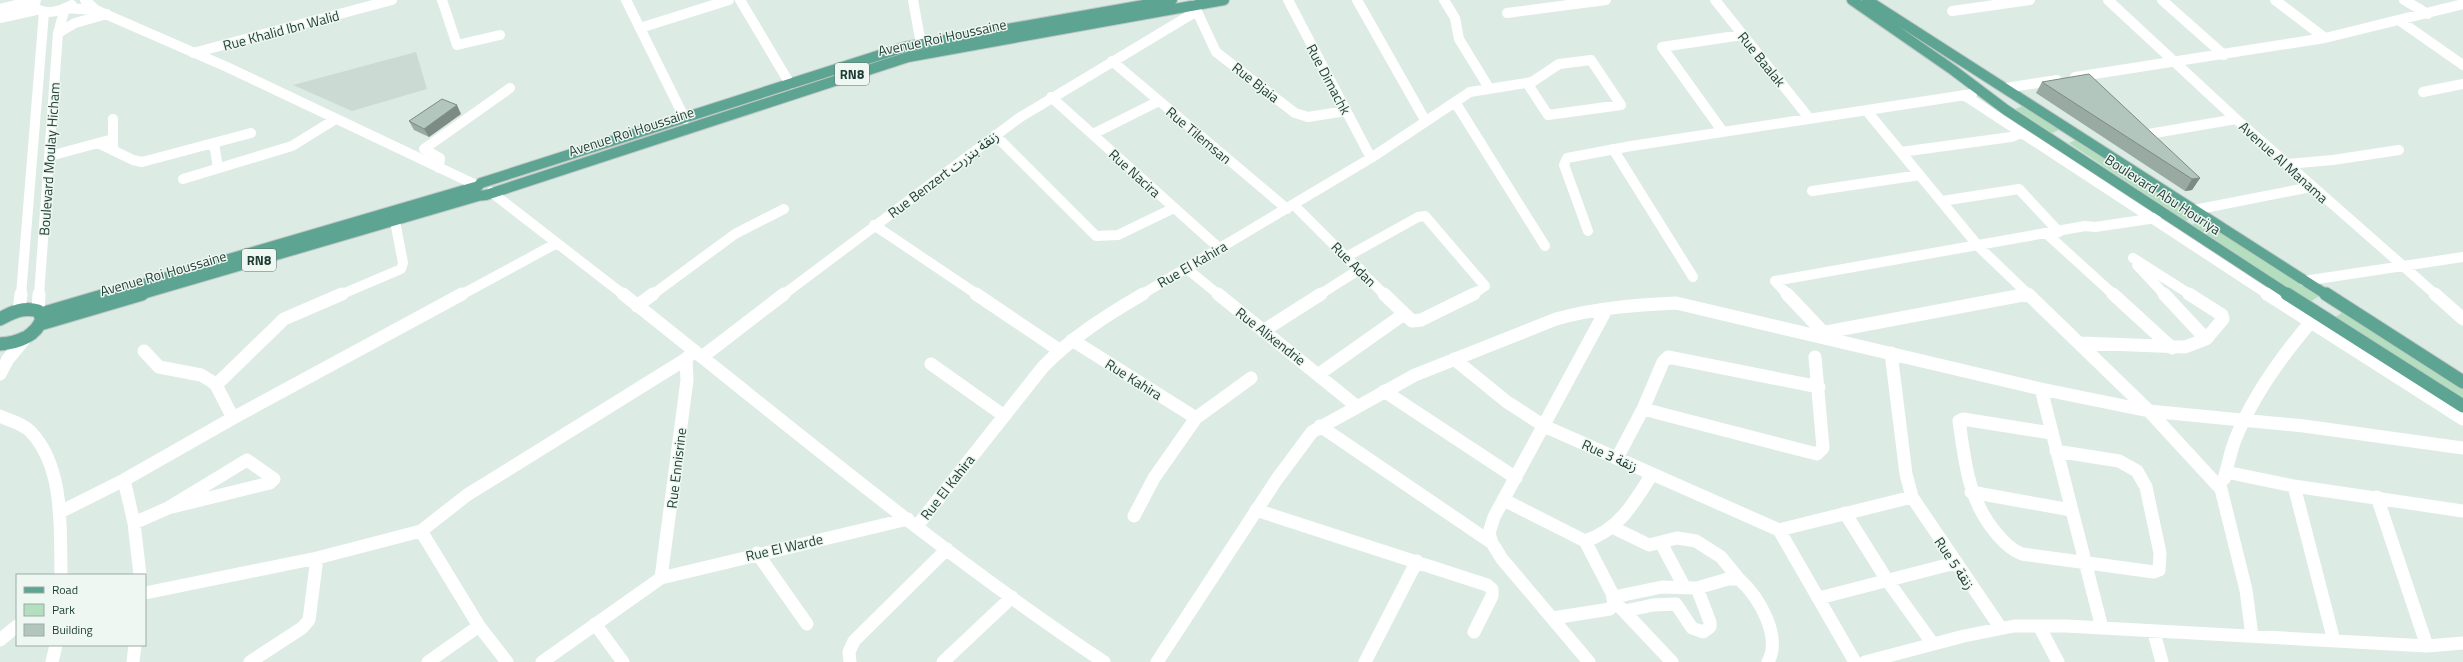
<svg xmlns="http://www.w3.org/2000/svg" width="2463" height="662" font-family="'Titillium Web','Noto Sans Arabic',sans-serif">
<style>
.built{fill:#cbdbd4}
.green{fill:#b4dfbf}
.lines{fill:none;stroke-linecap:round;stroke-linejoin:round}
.major-far1-casing{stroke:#c0c8c6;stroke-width:12}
.major-casing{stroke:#c0c8c6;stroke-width:15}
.minor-far1{stroke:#fff;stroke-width:10}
.minor{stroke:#fff;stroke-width:13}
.major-far1{stroke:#5da592;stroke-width:10}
.major{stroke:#5da592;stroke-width:13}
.wall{fill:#99aaa3}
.shaded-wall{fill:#7d8b85}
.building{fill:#b2c6be;stroke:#7d8b85}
.labels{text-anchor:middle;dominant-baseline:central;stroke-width:3;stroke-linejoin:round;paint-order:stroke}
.shield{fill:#eef7f2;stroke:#5c746c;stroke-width:1}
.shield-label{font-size:13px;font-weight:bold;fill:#1e3c33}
.street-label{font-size:14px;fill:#1e3c33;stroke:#eef7f2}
</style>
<rect width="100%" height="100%" fill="#ddebe5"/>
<path class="built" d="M416,52l11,37 -75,22 -59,-26z"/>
<path class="green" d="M2025,105l36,24 -9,4 -37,-24z
M2078,139l117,76 -9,6 -117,-78z
M2201,219l118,77 -9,6 -118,-77z
M2343,312l120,74v11l-129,-79z"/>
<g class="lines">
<defs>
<path id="major-far1" d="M1172,0l-267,47 -424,136 -9,9 4,4 10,-1 422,-138 316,-57
M1852,0l101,70 53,40 283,185
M1867,0l460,295
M106,295l369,-108
M139,295l339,-99"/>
<path id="major" d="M2287,294l176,112
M2326,294l137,88
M41,314l68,-20
M0,319c12,-7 24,-12 38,-8l4,7c-5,18 -25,25 -42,26
M40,324l102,-30"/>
</defs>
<use href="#major-far1" class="major-far1-casing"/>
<use href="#major" class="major-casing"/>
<path class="minor-far1" d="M36,0l-2,7c12,9 26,4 38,-2
M85,0l11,10 131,57 249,118
M442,0l15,45 43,-10
M626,0l59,119
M740,0l50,84
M913,0l8,44
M1288,0l83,158
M1357,0l68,120
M1444,0l11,18 4,21 30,49
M1715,0l94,118
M2108,0l128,119 200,176
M2162,0l62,55
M2275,0l50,38
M2404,0l24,14
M1194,5l22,47 79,61 13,4 38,-6
M0,9l36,-9
M1952,11l78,-11
M1507,13l99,-13
M0,18l36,-8
M2400,21l63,44
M640,28l89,-28
M58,33l17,-10 32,-9
M193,53l199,-53
M1112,61l175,148
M2075,77l250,-39 138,-34
M2005,88l52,-8
M2423,92l40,-8
M1964,95l305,200
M1051,97l168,151
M1455,102l90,144
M1866,110l113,137 50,48
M113,119v28
M1723,132l-61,-85 80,-12
M1093,134l66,-33
M995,135l101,101 22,-1 56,-27
M2143,135l93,-16
M98,143l35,17 9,2 109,-29
M214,143l4,25
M1613,149l80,128
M1901,152l110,-15 10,-4
M50,156l63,-17
M2287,164l46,-4 66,-10
M439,168l1,-10 -16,-9 86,-61
M183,179l109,-33 42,-26
M1812,191l108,-16
M491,192l133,103
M1942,201l77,-12 40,43
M1294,205l52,52
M2194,210l117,-23
M874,225l104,70
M1588,231l-24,-66 3,-7 64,-12 341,-52
M2047,234l67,61
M1346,257l39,38
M1346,257l72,-40 7,-1 60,70 -13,9
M2133,258l58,37
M2137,265l28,30
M1186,268l33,27
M2304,281l159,-24
M21,295l23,-283
M39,295l19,-262 7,-25 31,2
M340,295l61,-26 2,-6 -8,-42
M461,295l96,-52
M652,295l83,-61 49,-25
M783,295l236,-177 178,-107
M1141,295l230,-137 99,-66 62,-10 27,-18 32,-4 30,45 -73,10 -21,-32
M1319,295l41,-26
M1788,295l-13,-14 310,-55 10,1 61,-9
M2022,295l6,-1"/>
<path class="minor" d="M623,294c158,125 313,256 481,368
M976,294l83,56
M1218,294l137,111
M1384,294l28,27 9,-1 53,-26
M1787,294l36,38
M2028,294l121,117 72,78 25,101 6,46
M2113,294l59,54
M2164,294l42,45
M2267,294l196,125
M2435,294l28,25
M637,306l16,-12
M19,311l2,-17
M38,311l1,-17
M1263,331l58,-37
M1816,334l212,-40
M1072,340l124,78
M2081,343l104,4 21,-8 17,-20 -1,-4 -33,-21
M144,351l15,16 42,8 10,6 5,4 17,33
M1891,353l15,121 6,23 88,130
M702,357l82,-63
M1454,359l53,43 37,24 235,104
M931,364l72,51
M0,374l8,-15 19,-23
M1319,374l85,-60
M216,385l68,-66 58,-25
M2041,389l61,239
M1384,391l132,87
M1643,409l174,45 6,-6 -8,-91
M0,416c10,5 22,7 30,15 35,36 30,98 31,144
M1320,426l172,117 10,16 87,103
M2051,433l-88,-14 -4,2c6,41 9,79 37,112 7,8 15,17 26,21l132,18 5,-2 1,-17 -14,-66 -9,-16 -18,-10 -63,-10
M1617,458l26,-49 20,-47 5,-5 151,30
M247,460l27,19 -4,4 -102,25z
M2226,472l68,14 169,25
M2224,479c4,-13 6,-26 11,-39 18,-45 48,-86 80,-123
M124,480l10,43 6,52
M2294,486l40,155
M1971,492l100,18
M2377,497l50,149
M1504,500l81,41c34,-11 49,-38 67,-67
M1256,510l231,75 5,4v7l-18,36
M60,512l64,-32 109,-62 229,-124
M1845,513l42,67 46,64
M1134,516l20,-38 42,-60 55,-40
M134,523l34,-15
M917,526l126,-159c29,-30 64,-52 100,-73
M1614,528l35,17 28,-7 19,3 25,16 18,22
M1779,530l76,132
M1779,530l133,-33
M421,531l58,95 28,36
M1492,543l-3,-10 5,-16 112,-207
M1661,543l24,45
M757,553l50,71
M661,578l26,-198 -1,-21
M145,593l172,-35 104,-27 46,-36 219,-136 8,-8
M1614,597l48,-10 35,1 31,-9h11c20,18 43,57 29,83
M1819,598l136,-35
M1621,608l51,54
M1625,611l28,-6 23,-1 16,24 11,4 7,-5v-5l-13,-34
M1553,618l57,-9 4,-5 -2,-11 -27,-52
M595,624l28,38
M2039,626l19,36
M2154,633l8,29
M0,640l17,-14
M52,662l4,-17
M133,662l2,-17
M250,662l52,-34 7,-8 8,-62
M428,662l51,-36
M542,662l119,-84 247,-59
M850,662l-1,-10 5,-11 93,-92
M943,662l69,-65
M1157,662l120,-183 35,-47 103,-57 141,-56c39,-11 79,-14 120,-16l365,86 108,22 155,15 159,22
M1365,662l52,-101
M1865,662l99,-26 50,-10h52l361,20 36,-3"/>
<use href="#major-far1" class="major-far1"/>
<use href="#major" class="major"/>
</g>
<path class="wall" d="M2042,82l158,96 -8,12 -7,1 -149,-98z
M461,114l-32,23 -15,-7 -5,-9z"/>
<path class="shaded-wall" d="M457,105l4,9 -32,23 -5,-8z
M2200,178l-8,12 -7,1 7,-12z"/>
<path class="building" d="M2089,74l111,104 -8,1 -150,-97z
M442,99l15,6 -33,24 -15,-8z"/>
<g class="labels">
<g class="shield">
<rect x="835" y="63" width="34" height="22" rx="3"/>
<rect x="242" y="249" width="34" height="22" rx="3"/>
</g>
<g class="shield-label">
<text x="852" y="74">RN8</text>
<text x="259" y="260">RN8</text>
</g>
<g class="street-label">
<text transform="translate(281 30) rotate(-15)">Rue Khalid Ibn Walid</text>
<text transform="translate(942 37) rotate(-12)">Avenue Roi Houssaine</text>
<text transform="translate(1762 59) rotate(51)">Rue Baalak</text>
<text transform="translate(1329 79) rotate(62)">Rue Dimachk</text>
<text transform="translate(1256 82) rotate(38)">Rue Bjaia</text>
<text transform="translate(631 131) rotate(-18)">Avenue Roi Houssaine</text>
<text transform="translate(1199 135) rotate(40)">Rue Tilemsan</text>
<text transform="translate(49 159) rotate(-86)">Boulevard Moulay Hicham</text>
<text transform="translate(2284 162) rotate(42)">Avenue Al Manama</text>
<text transform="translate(1135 173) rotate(42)">Rue Nacira</text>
<text transform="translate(943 174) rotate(-37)">Rue Benzert زنقة بنزرت</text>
<text transform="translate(2163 194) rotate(33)">Boulevard Abu Houriya</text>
<text transform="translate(1192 264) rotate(-30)">Rue El Kahira</text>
<text transform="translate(1354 264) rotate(45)">Rue Adan</text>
<text transform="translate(163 273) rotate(-16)">Avenue Roi Houssaine</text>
<text transform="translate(1271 336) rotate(38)">Rue Alixendrie</text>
<text transform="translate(1134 379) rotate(32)">Rue Kahira</text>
<text transform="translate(1610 455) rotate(24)">Rue 3 زنقة</text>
<text transform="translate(676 468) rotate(-83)">Rue Ennisrine</text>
<text transform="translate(947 487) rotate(-52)">Rue El Kahira</text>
<text transform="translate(784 547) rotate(-13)">Rue El Warde</text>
<text transform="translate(1955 563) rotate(56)">Rue 5 زنقة</text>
</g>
</g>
<rect x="16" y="574" width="130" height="72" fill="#eef7f2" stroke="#9baca6"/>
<rect x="24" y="587" width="20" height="6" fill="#5da592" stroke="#9baca6"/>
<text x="52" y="594" font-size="12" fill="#1e3c33">Road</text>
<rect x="24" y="604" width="20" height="12" fill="#b4dfbf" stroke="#9baca6"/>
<text x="52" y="614" font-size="12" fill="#1e3c33">Park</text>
<rect x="24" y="624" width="20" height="12" fill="#b2c6be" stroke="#9baca6"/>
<text x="52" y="634" font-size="12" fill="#1e3c33">Building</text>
</svg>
